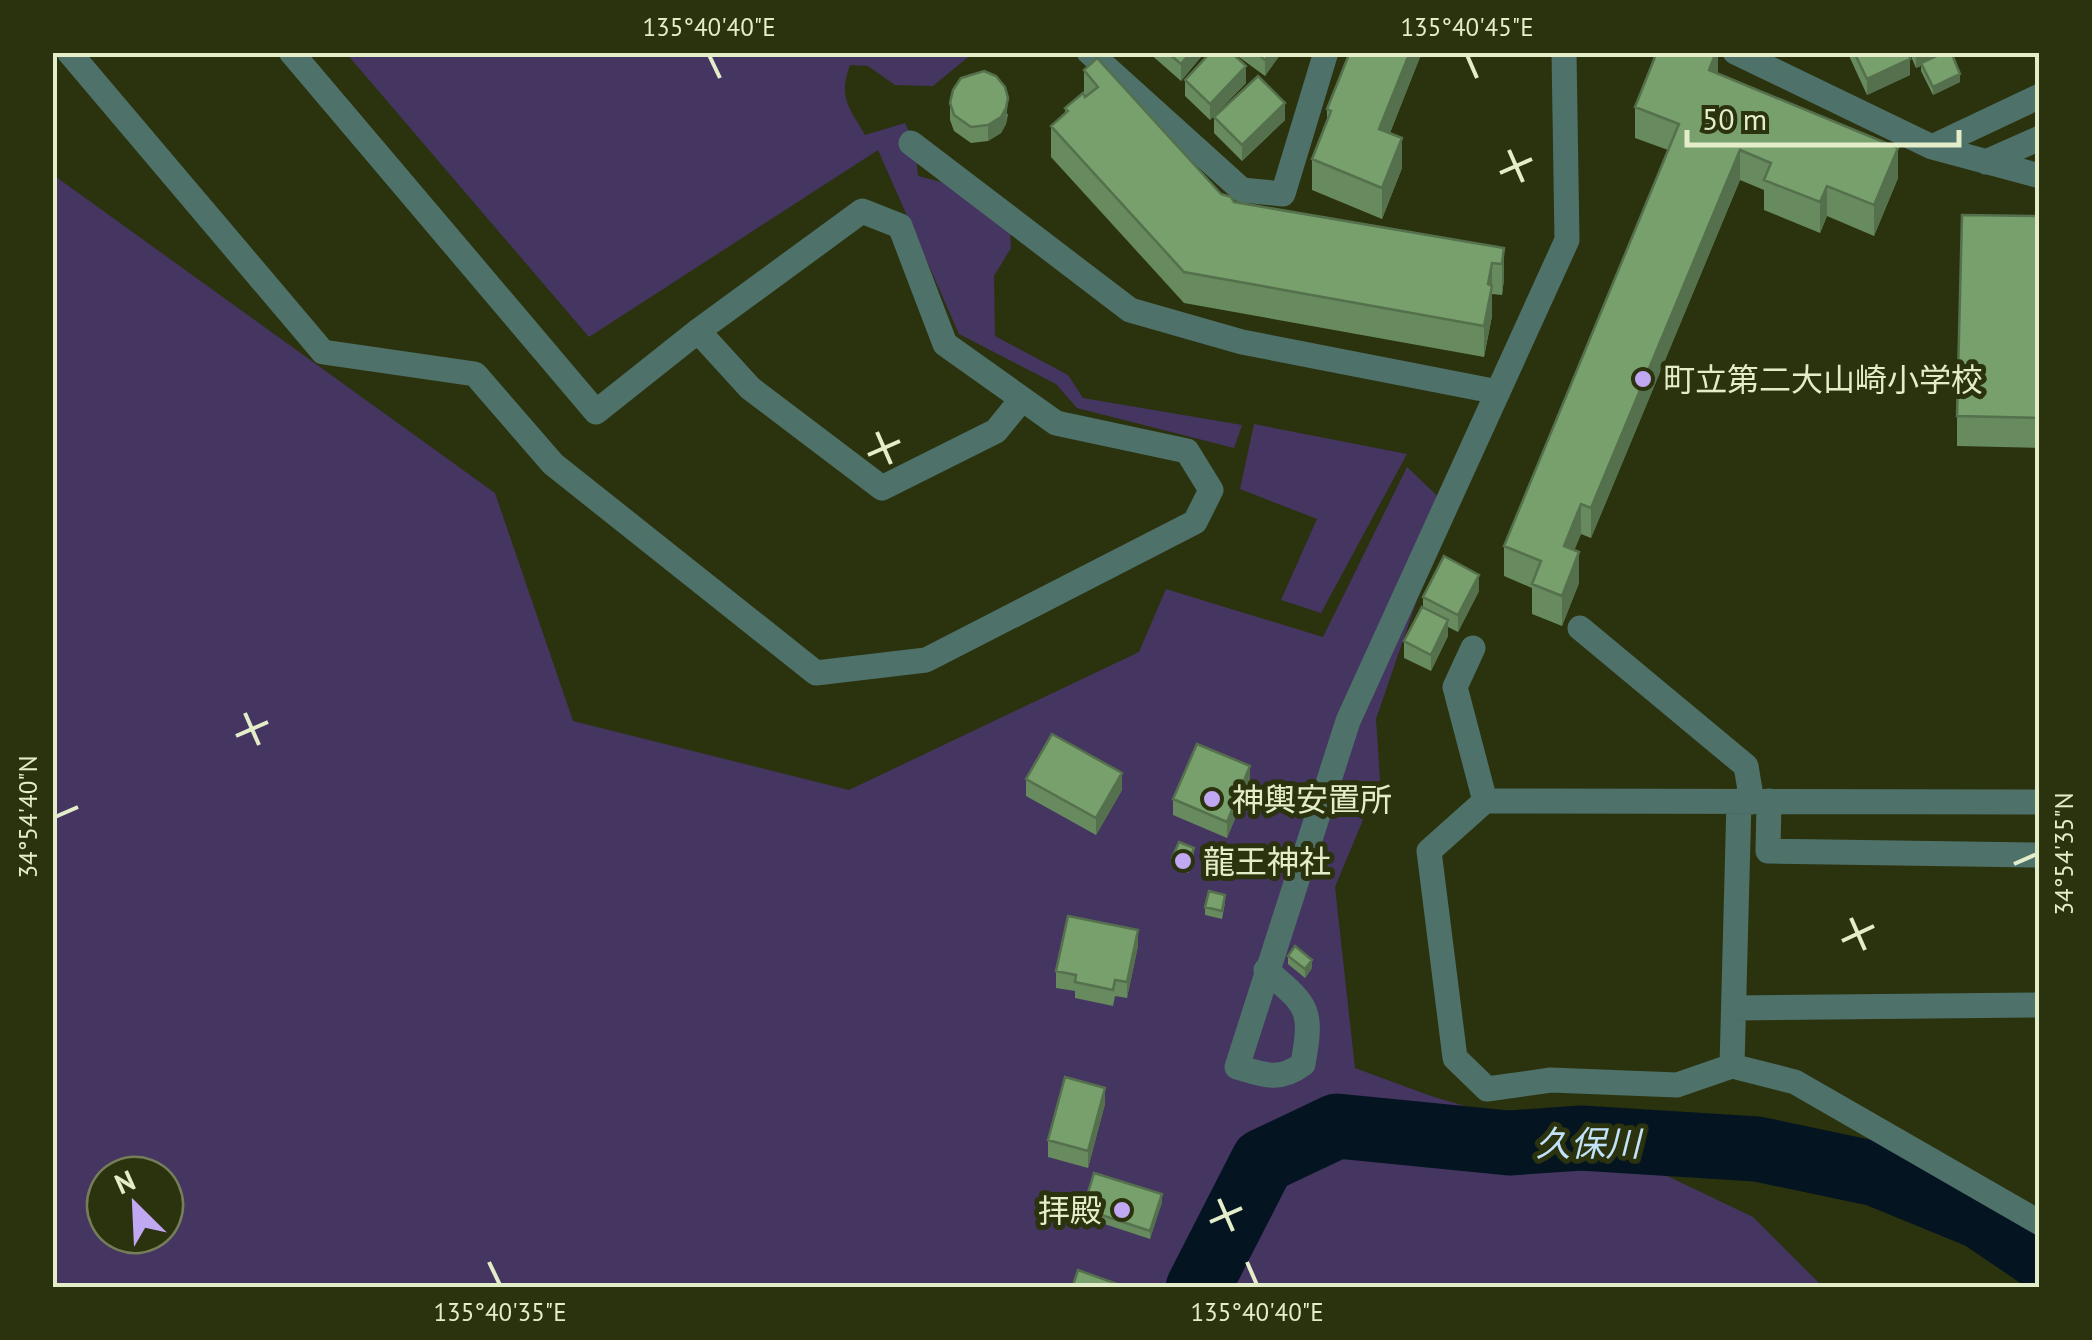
<svg xmlns="http://www.w3.org/2000/svg" width="2092" height="1340" font-family="'PT Sans','Noto Sans JP',sans-serif">
<style>
.green{fill:#453561;fill-rule:evenodd}
.lines{fill:none;stroke-linecap:round;stroke-linejoin:round}
.river{stroke:#041521;stroke-width:65}
.minor{stroke:#4e7169;stroke-width:25}
.wall{fill:#678a5e}
.shaded-wall{fill:#54704c}
.building{fill:#78a06d;stroke:#54704c;stroke-width:2.5}
.ticks{fill:none;stroke:#e4edca;stroke-width:4}
.poi-dot{fill:#c1a8f3;stroke:#2b320e;stroke-width:4}
.labels{text-anchor:middle;dominant-baseline:central;stroke-width:10;stroke-linejoin:round;paint-order:stroke}
.poi-label{font-size:32px;fill:#e4edca;stroke:#2b320e;text-anchor:start}
.water-label{font-size:35px;font-style:italic;fill:#c2e2f9;stroke:#2b320e}
.neatline{fill:none;stroke:#e4edca;stroke-width:4}
.ticks-label{font-size:25px;text-anchor:middle;fill:#e4edca}
</style>
<rect width="100%" height="100%" fill="#2b320e"/>
<path class="green" d="M346,53h627l-40,33 -38,-1 -27,-19 -18,-1c-12,33 -1,42 15,70l40,-12 10,21 3,32 31,8 61,45 1,19 -17,28 1,60 73,39 15,23 159,27 -8,23 -157,-40 -21,-24 -97,-50 -81,-184 -289,187z
M52,174l443,319 78,228 276,69 290,-138 27,-63 157,48 84,-170 42,40 -73,212 4,60 -45,108 20,181 76,28 180,53 142,68 70,70h-1770zM105,1175h60v60h-60z
M1254,424l153,30 -86,159 -40,-13 36,-81 -77,-30z"/>
<g class="lines">
<path class="river" d="M1198,1288l65,-127 74,-35 172,17 72,-5 176,11 119,25 105,43 59,40"/>
<path class="minor" d="M69,52l254,300 152,22 78,90 263,209 110,-13 269,-138 16,-32 -24,-39 -131,-28 -111,-79 -45,-118 -38,-15 -164,120 -102,81 -305,-360
M1089,52l153,138 41,4 43,-142
M1735,52l197,95 108,29
M911,143l219,167 112,32 256,50
M1932,147l108,-51
M1986,162l54,-24
M698,331l52,57 132,100 114,-57 26,-32
M1580,628l166,138 6,36
M1473,648l-18,39 30,114
M1769,801l-1,50 272,4
M2040,802l-555,-1 -56,50 26,207 32,31 64,-9 126,5 55,-19 63,16 245,141
M1266,970c42,36 47,38 37,94 -24,18 -39,11 -66,3l111,-346 219,-481 -3,-188
M1734,1008l305,-3
M1732,1066l7,-265"/>
</g>
<path class="wall" d="M1148,52h57l-24,29z
M1232,52h50l-17,24z
M1350,52h72l-32,81 12,35 -20,51 -70,-29v-31l15,-38v-12z
M1718,52v22l180,104 -24,58 -47,-20 -7,17 -56,-23v-20l-24,-10 -149,358 -10,-4 -7,16 5,33 -17,43 -30,-12v-26l-28,-12v-30l164,-396 -33,-12v-31z
M1850,52h58l2,23 -43,20 -17,-37z
M1909,52h42l9,30 -27,13 -12,-24v-5l-5,2z
M1084,70l137,124 13,8 270,46v31l-2,16 -10,-1v22l-8,41 -300,-54 -133,-146v-31l14,-12v-6l19,-13z
M1185,80l61,3 -36,37 -25,-24z
M950,103l58,11 -2,10 -5,9 -13,8 -17,2 -17,-12 -4,-11z
M1214,117l71,3 -43,41 -28,-28z
M2040,216v232l-83,-2v-30z
M1479,591l-21,41 -10,-5v9l-17,35 -27,-13v-17l19,-34v-10z
M1026,779l96,11 -26,45 -70,-39z
M1250,782l-23,56 -54,-23v-16z
M1194,856l-6,17 -16,-7v-8z
M1225,903l-3,16 -17,-4v-8z
M1138,946l-11,52 -12,-2 -2,10 -38,-8v-7l-19,-3v-17z
M1288,956l24,12 -7,10 -17,-14z
M1105,1104l-17,64 -40,-11v-17z
M1162,1202l-12,37 -67,-22v-8z"/>
<path class="shaded-wall" d="M1191,52h14l-24,29v-17z
M1271,52h11l-17,24v-16z
M1410,52h12l-43,108v-31z
M1716,52h2v26l-9,-8z
M1916,52h35l-35,16z
M1910,59v16l-43,20v-16z
M1246,66v17l-36,37v-16z
M1960,74v8l-27,13v-8z
M1008,98l-2,26 -5,9 -13,8v-16z
M1285,103v17l-43,41v-16z
M1402,138v30l-20,51v-31z
M1898,148v30l-24,58v-31z
M1740,150v30l-149,358v-30z
M1827,186v30l-7,17v-31z
M1504,248v31l-2,16v-31z
M1492,263v53l-8,41v-31l4,-42z
M1581,504v30l-17,42v-30z
M1579,552v31l-17,43v-30z
M1479,575v16l-21,41v-17z
M1448,620v16l-17,35v-16z
M1250,766v16l-23,56v-16z
M1122,773v17l-26,45v-17z
M1194,848v8l-6,17v-9z
M1138,930v16l-11,52v-16z
M1312,960v8l-7,10v-9z
M1105,1088v16l-17,64v-17z
M1162,1194v8l-12,37v-8z"/>
<path class="building" d="M1167,52h24l-10,12z
M1211,52h20l15,14 -36,38 -25,-24z
M1255,52h16l-6,8z
M1350,52h60l-31,77 23,9 -20,50 -70,-29 19,-48 -4,-2z
M1657,52h59l-7,18 189,78 -24,57 -47,-19 -7,16 -56,-22 7,-17 -31,-13 -149,358 -10,-4 -17,42 15,6 -17,44 -30,-12 9,-23 -37,-15 175,-422 -44,-17z
M1854,52h54l2,7 -43,20z
M1945,52h6l9,22 -27,13 -12,-24z
M1097,58l124,136 10,3 3,5 270,46 -2,16 -10,-1 -4,21 4,2 -8,40 -300,-54 -133,-146 17,-15 -3,-3 18,-15 2,4 13,-10 -14,-17z
M984,71l12,5 9,11 3,11 -2,10 -5,9 -13,8 -17,2 -17,-12 -4,-12 3,-13 8,-12z
M1258,76l27,27 -43,42 -28,-28z
M1962,215l78,1v202l-83,-2z
M1444,556l35,19 -21,40 -35,-18z
M1422,607l26,13 -17,35 -27,-14z
M1052,734l70,39 -26,45 -70,-39z
M1197,744l53,22 -23,56 -54,-23z
M1179,842l15,6 -6,16 -16,-6z
M1209,891l16,4 -3,16 -17,-4z
M1068,916l70,14 -11,52 -12,-2 -2,10 -38,-8 1,-7 -20,-4z
M1295,946l17,14 -7,9 -17,-13z
M1065,1077l40,11 -17,63 -40,-11z
M1094,1173l68,21 -12,37 -67,-22z
M1078,1270l42,15 -1,3h-47z"/>
<path class="ticks" d="M709,55l11,23M1467,55l10,23M1509,150l14,32M1500,173l32,-14M877,432l14,32M868,455l32,-14M245,713l14,32M236,736l32,-14M55,817l23,-10M2014,864l23,-10M1851,918l14,32M1842,941l32,-15M1219,1199l14,32M1210,1222l32,-14M489,1262l11,23M1247,1262l10,23"/>
<g class="poi-dot">
<circle cx="1643" cy="379" r="10"/>
<circle cx="1212" cy="799" r="10"/>
<circle cx="1183" cy="861" r="10"/>
<circle cx="1122" cy="1210" r="10"/>
</g>
<g class="labels">
<g class="poi-label">
<text x="1663" y="379">町立第二大山崎小学校</text>
<text x="1232" y="799">神輿安置所</text>
<text x="1203" y="861">龍王神社</text>
<text x="1102" y="1210" text-anchor="end">拝殿</text>
</g>
<g class="water-label">
<text x="1588" y="1143">久保川</text>
</g>
</g>
<rect width="2092" height="1340" fill="none" stroke="#2b320e" stroke-width="110"/>
<g transform="translate(135 1205) rotate(336)"><circle r="48" fill="#2b320e" stroke="#757d59" stroke-width="2.5"/>
<path d="M0-8L18 38L0 25L-18 38Z" fill="#c1a8f3"/>
<text y="-15" font-size="28" font-weight="bold" text-anchor="middle" fill="#e4edca">N</text>
</g>
<path d="M1687 130v15h272v-15" fill="none" stroke="#e4edca" stroke-width="5"/>
<text x="1702" y="130" font-size="30" fill="#e4edca" stroke="#2b320e" stroke-width="8" paint-order="stroke">50 m</text>
<rect x="55" y="55" width="1982" height="1230" class="neatline"/>
<g class="ticks-label">
<text x="709" y="36">135°40'40"E</text>
<text x="1467" y="36">135°40'45"E</text>
<text transform="translate(28 817) rotate(-90)" y="9">34°54'40"N</text>
<text transform="translate(2064 854) rotate(-90)" y="9">34°54'35"N</text>
<text x="500" y="1321">135°40'35"E</text>
<text x="1257" y="1321">135°40'40"E</text>
</g>
</svg>
